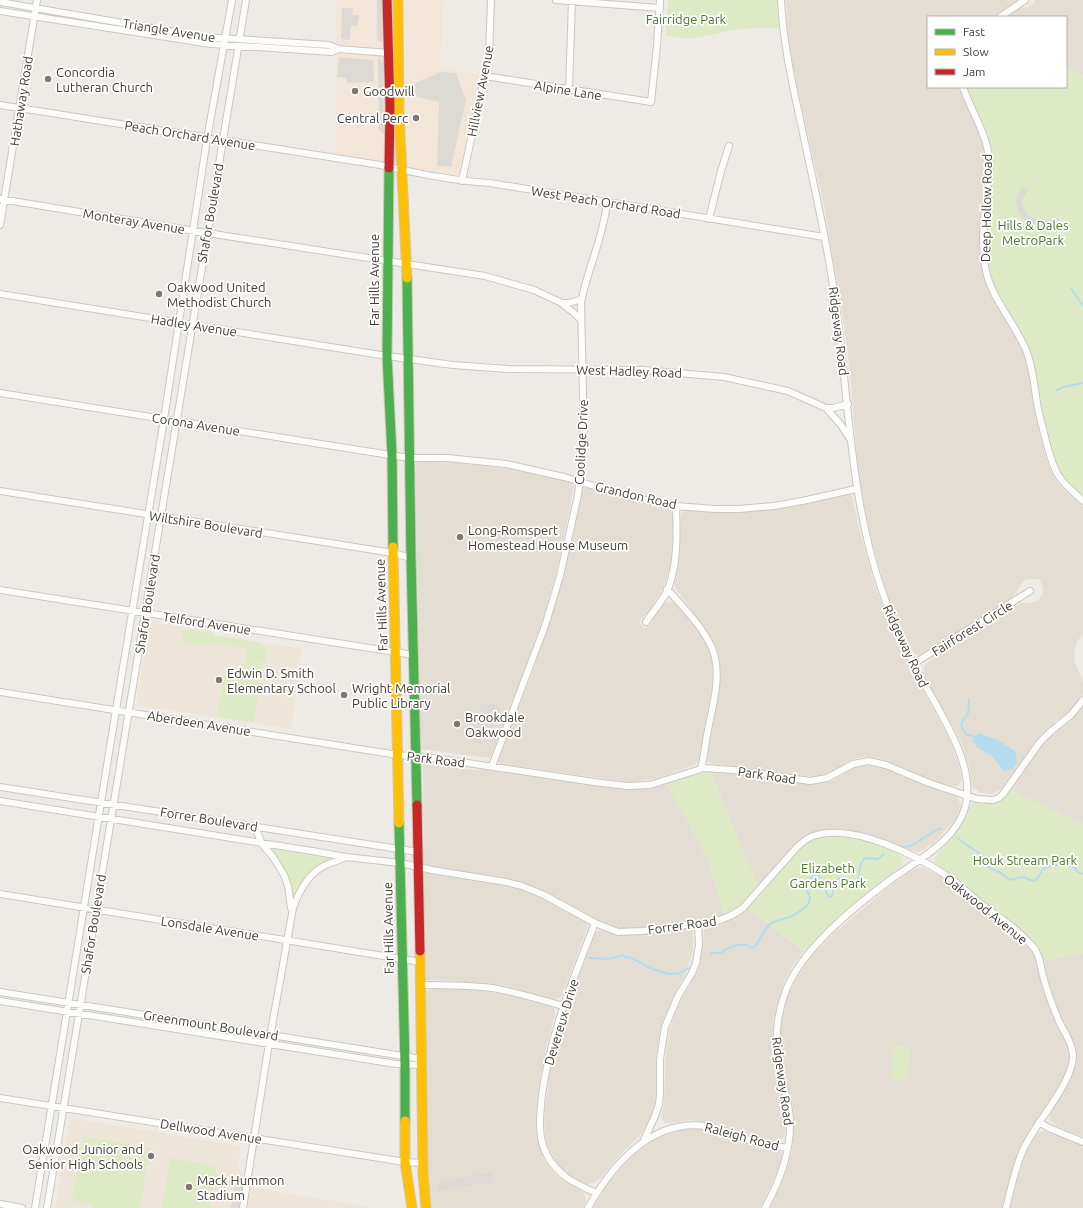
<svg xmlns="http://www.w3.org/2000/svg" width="1083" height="1208" font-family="Ubuntu,sans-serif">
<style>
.residential{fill:#e3ddd3}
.commercial{fill:#f2e6d8}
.education{fill:#ede6d8}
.green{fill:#deeac5}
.parking{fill:#dddad6}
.water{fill:#b5dcee}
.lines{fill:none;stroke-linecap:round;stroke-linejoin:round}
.stream{stroke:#b5dcee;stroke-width:2}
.street-casing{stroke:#cbc7c3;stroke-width:8}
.fast-casing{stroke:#d1c6b3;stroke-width:11}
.slow-casing{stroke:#d1c6b3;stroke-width:11}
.jam-casing{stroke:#d1c6b3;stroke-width:11}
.street{stroke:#fcfcfb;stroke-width:6}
.fast{stroke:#4caf50;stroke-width:9}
.slow{stroke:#ffc107;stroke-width:9}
.jam{stroke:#c62828;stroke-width:9}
.poi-dot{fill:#807972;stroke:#fff;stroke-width:1.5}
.labels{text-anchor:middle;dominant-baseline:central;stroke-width:3.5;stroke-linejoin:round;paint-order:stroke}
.park-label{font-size:13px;fill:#4b7725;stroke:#fff}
.street-label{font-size:13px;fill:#443c33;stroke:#fff}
.poi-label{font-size:13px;fill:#443c33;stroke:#fff;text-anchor:start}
</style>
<rect width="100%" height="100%" fill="#eeebe6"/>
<path class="residential" d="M786,0h232l-1,2 -23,15h-66v70h33l5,17 12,27 7,19 1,27 -5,40 -2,37 7,31 6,12 28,47 7,17 10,61 8,33 5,14 7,13 9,10 17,15v126l-6,9 -3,9 1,12 6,13 2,7v11l-15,19 -12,8 -20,20 -32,47 -12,6 -11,-1 -9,-6 -3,-22 -8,-23 -36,-66 -2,-8 4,-5 83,-54 11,-6h10l8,-3 4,-7v-5l-3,-8 -3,-1h-7l-6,1 -11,17 -92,58 -6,-1 -3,-4 -18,-39 -7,-18 -16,-54 -9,-45 -4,-25 -8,-98 -9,-66 -16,-95 -32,-142 -5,-30z
M1035,0h48v76l-17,-10v-49h-61l16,-11 4,2h3l6,-4z
M420,462l42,1 63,8 43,10 4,3 2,3 -15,74 -15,55 -25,69 -29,73 -69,-9 -5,-240v-46z
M588,487l39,12 37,8 4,1 3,3 2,8v13l-1,29 -3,10 -7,19 -13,22 -8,7 -1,5 4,4 6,-2 8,-17 6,-6 8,-1 5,2 27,35 6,13 3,12 -1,21 -13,76 -6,5 -38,13 -23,3 -33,-4 -98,-14 -3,-3v-4l34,-83 18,-53 19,-69 12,-59 2,-4z
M846,494l4,1 2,1 6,29 16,58 9,25 28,61 38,69 9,24 3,13 1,5 -4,6h-6l-14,-3 -58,-25 -12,-1h-9l-8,3 -25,15 -11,2 -102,-13 -3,-1 -3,-4 13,-78v-20l-3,-12 -5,-11 -36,-49 -2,-6 6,-37 1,-30 1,-4 1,-1 5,-1 53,2 47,-5z
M1083,707v117l-72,-34 27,-40 10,-12 24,-20z
M423,761l10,1 7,3 34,5 10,-1 87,13 52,6 20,1 24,-5 40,74 18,57 -95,14h-9l-20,-6 -53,-29 -25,-11 -22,-6 -64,-9 -13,-4z
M864,765l20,3 39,16 34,13 4,8 -5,13 -22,25 -13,8 -5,1 -82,-21 -18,1 -17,9 -40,45 -15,-32 -33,-82 27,2 78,10 16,-3 23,-14z
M918,868h6l18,9 11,8 25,20 35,24 20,21 4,8 5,27 11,30 15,28 2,22 -7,16 -43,67 -5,15 -12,45h-233l15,-33 7,-24 1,-13 1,-26 -12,-49 -2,-29 4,-28 10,-24 16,-24 21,-22 55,-47 23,-17z
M429,872l85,15 18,6 54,29 1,7 -26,68 -6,2 -48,-13 -25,-3 -56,-3 -2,-107z
M746,908l58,43 -10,13 -10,17 -11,39 -1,31 10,46 3,27v9l-2,5 -3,3 -18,-2 -46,-16 -28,-3 -19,3h-4l-4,-6 3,-15 2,-50 2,-15 6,-21 5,-12 18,-32 3,-7 3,-18 1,-19 4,-4z
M680,928h8l5,2v21l-8,24 -10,17 -14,34 -5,32v30l-1,13 -2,11 -8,16 -5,7 -24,24 -16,20 -6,4 -6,1 -4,-1 -17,-9 -11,-11 -10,-21 -2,-23 6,-49 5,-22 9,-33 30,-81 5,-4h3l12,4 17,1z
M1083,953v184l-27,-11 -7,-7 3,-11 21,-34 3,-13 -1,-16 -17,-33 -15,-51z
M432,989h33l20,2 32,6 35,10 2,1 1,3v4l-8,29 -7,36 -3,20 -1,32 7,26 9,12 10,10 22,13 2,7 -3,8h-153l-3,-53 -2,-162 2,-2z
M688,1129h14l15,3 32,11 30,8 3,5 -1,4 -5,15 -16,33h-167l15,-25 24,-27 21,-16 11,-5 11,-4z
M1043,1131l8,1 32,13v63h-74l17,-57 10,-17z"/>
<path class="commercial" d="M336,0h107l-3,68 45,8 -23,105 -127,-23z"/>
<path class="education" d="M150,622l62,9 4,4 86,14 -11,80 -155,-24z
M70,1118l171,28 -3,21 12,19 5,2 122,20h-322z"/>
<path class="green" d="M668,0h109l2,28 -41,1 -47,10 -25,-3z
M1066,66l17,10v425l-22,-22 -11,-22 -19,-93 -31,-59 -15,-39 4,-108 -26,-71h103z
M183,629l30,4 2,3 45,7 7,7 -2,13 -17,-2 14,3 1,2 -9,56 -37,-5 7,-42 18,3 5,-29 -32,-6 -1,3 -11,-2v2l-22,-4z
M711,772l33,82 15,32c-11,12 -20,22 -34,29l-18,-57 -40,-74 28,-10z
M1011,790l72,34v129l-40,8c-10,-28 -37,-42 -60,-60 -11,-8 -22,-18 -33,-27 -5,-4 -11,-7 -15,-11v-5l4,-6 23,-26 10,-23 3,-2c17,2 24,3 36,-11z
M834,836c18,2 63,6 69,25l-3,6 -52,41 -44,43 -58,-43 50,-56c16,-15 18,-14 38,-16z
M262,844l74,11v7l-24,13 -19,33 -5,-22z
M896,1045l11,1 3,3 -2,29 -3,3 -11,-1 -3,-3 2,-29z
M83,1136l67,12 -3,19 -4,13 2,1 -5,27h-48v-3l-20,-4z
M170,1158l47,8 -7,42h-48z"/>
<path class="parking" d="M377,0h5v42l-5,-2z
M342,8h11l-1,7h7l-2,11h-6l-1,14 -9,-1z
M339,57l34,3 1,22 -27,1 -1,-5 -9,-1z
M378,57l5,5 1,72 -5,-4z
M440,72l16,1 10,27 -15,67 -14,-1 2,-64 -25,-6 -2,-11z
M1022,187l6,2 -5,10 -1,6 7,11 10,4 20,-2 2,7 -18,2 -12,-3 -9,-6 -4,-7 -2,-10 1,-5z
M489,702l11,6 -14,38 -12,-5 1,-4 -5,-2 12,-32 5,1z
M491,1172l3,10 -55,9 -1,-9z
M241,1185l9,2 -3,21h-16l3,-20z"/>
<path class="water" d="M978,733l18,6 19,12 2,12c-4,4 -7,9 -13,8l-12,-15 -17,-10 1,-2 -4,-2z"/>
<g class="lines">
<path class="stream" d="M1071,288l12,18
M1057,390l6,-3 20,-4
M969,699c0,4 0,10 -1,14 -3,8 -12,8 -2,21l9,3
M957,838l23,16 9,14 10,4 11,8 12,-3 12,4 4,-3 5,-9c10,-5 29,-8 35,3l5,2
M902,847l9,-1 27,-17h4
M711,953h10c5,-5 18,-10 26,-8 3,2 1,3 5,3 6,-1 11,-17 16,-22 7,-7 14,-6 22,-9 5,-2 10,-6 13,-8 3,-2 7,-7 7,-10 0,-3 -2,-6 -3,-9 -1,-8 4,-15 11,-15 6,6 6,15 11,22l3,-1c3,-8 0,-17 11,-19l8,8 5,-1c6,-9 0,-17 9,-26l13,1 6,-5
M589,958l19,1 16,-4 2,3 4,-1 22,12 17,5 11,-1 9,-5"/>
<defs>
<path id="street" d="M556,0l104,8
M0,2l204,35 125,8 9,4 51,4
M0,11l211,33 121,8 6,-3
M1000,17l25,-17
M485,76l166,26 6,-57 3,-45
M963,87c8,24 23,45 26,71 2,17 -2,34 -4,51 -2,18 -3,39 0,57 5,32 29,55 41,84 7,17 8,35 11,53 2,13 6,25 9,38 3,11 6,24 12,34 6,10 17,18 25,26
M569,90l3,-90
M0,105l380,60c37,8 73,16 110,18l334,54
M462,181l27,-125 2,-56
M0,199l207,34 278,43 49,14 26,12 14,11 7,7
M709,219l12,-48 8,-25
M0,225l37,-225
M0,294l387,62 66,9 55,4 135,1 81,7 64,14 38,17 15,17 9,14
M562,303h7l13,-4
M0,393l409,65h39l58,6 58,13 67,20 45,9 39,3h24l35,-3 28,-5 54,-12
M826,408h7l15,-4
M0,491l393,62 18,5
M667,589c15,17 36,38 45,59 11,27 0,59 -5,87 -2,11 -3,23 -6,33
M0,590l414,65
M646,622c7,-11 17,-21 22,-33 10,-26 9,-56 8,-83
M913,664l117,-73
M0,692l398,63 43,4 153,23 34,4 22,-1 54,-17 30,2 76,11 17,-3 26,-14 16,-3 17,4 43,18 48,16 16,1 6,-2 4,-4 37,-52 10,-10 21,-17 12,-15
M492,766l53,-140 15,-50 18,-81 4,-33 2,-22 -3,-138c7,-34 22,-64 26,-99
M0,787l418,65
M0,801l312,50 34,6 54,6 32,7 74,12 16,4 22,9 51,28 23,9 24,-1 74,-10c11,-3 19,-7 27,-13l55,-62c5,-4 9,-8 15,-10 41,-14 107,21 140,44 11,8 21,19 32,27 18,13 35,24 49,41 7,9 6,18 9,28 4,15 9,29 15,43 5,12 14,22 15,36 1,27 -38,68 -50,95 -8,18 -12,39 -17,58
M255,827l7,17 11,13 11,18 4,11 3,22
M0,894l421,68
M595,923c-22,56 -45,112 -53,172 -2,20 -5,42 5,60 11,21 29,29 49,38
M421,985c24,0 47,0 71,3 24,4 47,11 71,18
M0,992l422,67
M0,1001l396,63 26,1
M0,1098l405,64 18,1
M1039,1122l10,6 34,14
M644,1140l11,-24 4,-12 1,-10v-35l5,-32 13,-31 14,-23 4,-10 3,-18 -1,-22
M0,1204l22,4
M35,1208c41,-263 86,-526 129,-789 15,-93 28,-187 43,-280 8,-46 17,-93 25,-139
M47,1208l199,-1208
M243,1208l26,-165 24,-135c6,-17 17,-37 35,-44 6,-2 12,-4 18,-7
M588,1208c24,-43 63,-89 117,-82 16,2 29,9 44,14 13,4 26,6 39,8
M765,1208c15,-27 26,-56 25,-88 -1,-18 -7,-35 -10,-52 -6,-27 -4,-52 6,-78 17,-42 68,-83 104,-110 26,-19 65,-38 75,-72 13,-45 -30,-102 -50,-141 -13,-25 -25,-52 -34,-79 -35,-103 -32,-214 -51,-321 -8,-48 -19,-95 -29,-143 -9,-41 -18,-82 -20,-124"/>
<path id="fast" d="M389,168l-2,188 5,99 1,92
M407,278l4,280 6,247
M399,823l6,242v56"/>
<path id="slow" d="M398,0l1,113 8,165
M393,547l6,276
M420,951l3,222 3,35
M405,1121v41l7,46"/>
<path id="jam" d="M387,0l3,107 -1,61
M417,805l3,146"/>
</defs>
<use href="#street" class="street-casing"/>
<use href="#fast" class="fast-casing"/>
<use href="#slow" class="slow-casing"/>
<use href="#jam" class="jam-casing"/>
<use href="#street" class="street"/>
<use href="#fast" class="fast"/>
<use href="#slow" class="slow"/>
<use href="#jam" class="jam"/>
</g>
<g class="poi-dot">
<circle cx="48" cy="79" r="4"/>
<circle cx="355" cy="91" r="4"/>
<circle cx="416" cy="118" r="4"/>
<circle cx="159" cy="294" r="4"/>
<circle cx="460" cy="537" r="4"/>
<circle cx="219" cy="680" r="4"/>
<circle cx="344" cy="695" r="4"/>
<circle cx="457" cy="724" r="4"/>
<circle cx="151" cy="1156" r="4"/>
<circle cx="189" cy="1187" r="4"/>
</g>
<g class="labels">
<g class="park-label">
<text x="686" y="19">Fairridge Park</text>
<text x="1033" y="225">Hills &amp; Dales<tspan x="1033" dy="15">MetroPark</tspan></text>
<text x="1025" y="860">Houk Stream Park</text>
<text x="828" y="868">Elizabeth<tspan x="828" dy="15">Gardens Park</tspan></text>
</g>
<g class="street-label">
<text transform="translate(169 30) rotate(9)">Triangle Avenue</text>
<text transform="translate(568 90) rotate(9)">Alpine Lane</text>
<text transform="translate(480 91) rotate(-79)">Hillview Avenue</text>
<text transform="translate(21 101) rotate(-81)">Hathaway Road</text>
<text transform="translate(190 135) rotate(9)">Peach Orchard Avenue</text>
<text transform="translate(606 202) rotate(9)">West Peach Orchard Road</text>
<text transform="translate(986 208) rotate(-89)">Deep Hollow Road</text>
<text transform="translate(210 213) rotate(-80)">Shafor Boulevard</text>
<text transform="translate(134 221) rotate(9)">Monteray Avenue</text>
<text transform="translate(374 280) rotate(-90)">Far Hills Avenue</text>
<text transform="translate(194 325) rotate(9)">Hadley Avenue</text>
<text transform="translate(839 331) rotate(83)">Ridgeway Road</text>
<text transform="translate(629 371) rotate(2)">West Hadley Road</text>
<text transform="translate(196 424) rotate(9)">Corona Avenue</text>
<text transform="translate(581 442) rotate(-87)">Coolidge Drive</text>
<text transform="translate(636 495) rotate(13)">Grandon Road</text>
<text transform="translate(206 524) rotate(9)">Wiltshire Boulevard</text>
<text transform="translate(147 604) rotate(-81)">Shafor Boulevard</text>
<text transform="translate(381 605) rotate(-92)">Far Hills Avenue</text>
<text transform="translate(207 623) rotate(9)">Telford Avenue</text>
<text transform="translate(972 628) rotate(-32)">Fairforest Circle</text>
<text transform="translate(906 646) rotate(65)">Ridgeway Road</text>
<text transform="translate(199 723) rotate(9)">Aberdeen Avenue</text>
<text transform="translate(436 759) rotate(7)">Park Road</text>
<text transform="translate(767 775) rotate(8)">Park Road</text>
<text transform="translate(209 819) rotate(9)">Forrer Boulevard</text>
<text transform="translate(986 909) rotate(39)">Oakwood Avenue</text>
<text transform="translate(93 924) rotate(-81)">Shafor Boulevard</text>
<text transform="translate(682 925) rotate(-8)">Forrer Road</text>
<text transform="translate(210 928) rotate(9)">Lonsdale Avenue</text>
<text transform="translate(388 928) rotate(-91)">Far Hills Avenue</text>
<text transform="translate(561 1022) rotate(-73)">Devereux Drive</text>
<text transform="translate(211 1025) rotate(9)">Greenmount Boulevard</text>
<text transform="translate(783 1081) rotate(82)">Ridgeway Road</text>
<text transform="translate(211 1131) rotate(9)">Dellwood Avenue</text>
<text transform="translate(742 1136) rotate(15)">Raleigh Road</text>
</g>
<g class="poi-label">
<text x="56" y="72">Concordia<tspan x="56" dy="15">Lutheran Church</tspan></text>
<text x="363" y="91">Goodwill</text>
<text x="408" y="118" text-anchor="end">Central Perc</text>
<text x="167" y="287">Oakwood United<tspan x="167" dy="15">Methodist Church</tspan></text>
<text x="468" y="530">Long-Romspert<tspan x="468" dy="15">Homestead House Museum</tspan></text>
<text x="227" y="673">Edwin D. Smith<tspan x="227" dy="15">Elementary School</tspan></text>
<text x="352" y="688">Wright Memorial<tspan x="352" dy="15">Public Library</tspan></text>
<text x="465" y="717">Brookdale<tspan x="465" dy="15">Oakwood</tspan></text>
<text x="143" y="1149" text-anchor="end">Oakwood Junior and<tspan x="143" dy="15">Senior High Schools</tspan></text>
<text x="197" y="1180">Mack Hummon<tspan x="197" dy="15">Stadium</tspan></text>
</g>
</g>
<rect x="927" y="16" width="140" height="72" fill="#ffffff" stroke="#b4b1ad"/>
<rect x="935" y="29" width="20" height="6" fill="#4caf50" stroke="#b4b1ad"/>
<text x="963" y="36" font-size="12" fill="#443c33">Fast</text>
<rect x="935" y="49" width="20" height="6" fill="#ffc107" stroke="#b4b1ad"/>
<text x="963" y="56" font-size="12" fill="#443c33">Slow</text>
<rect x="935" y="69" width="20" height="6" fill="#c62828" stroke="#b4b1ad"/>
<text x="963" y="76" font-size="12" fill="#443c33">Jam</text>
</svg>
